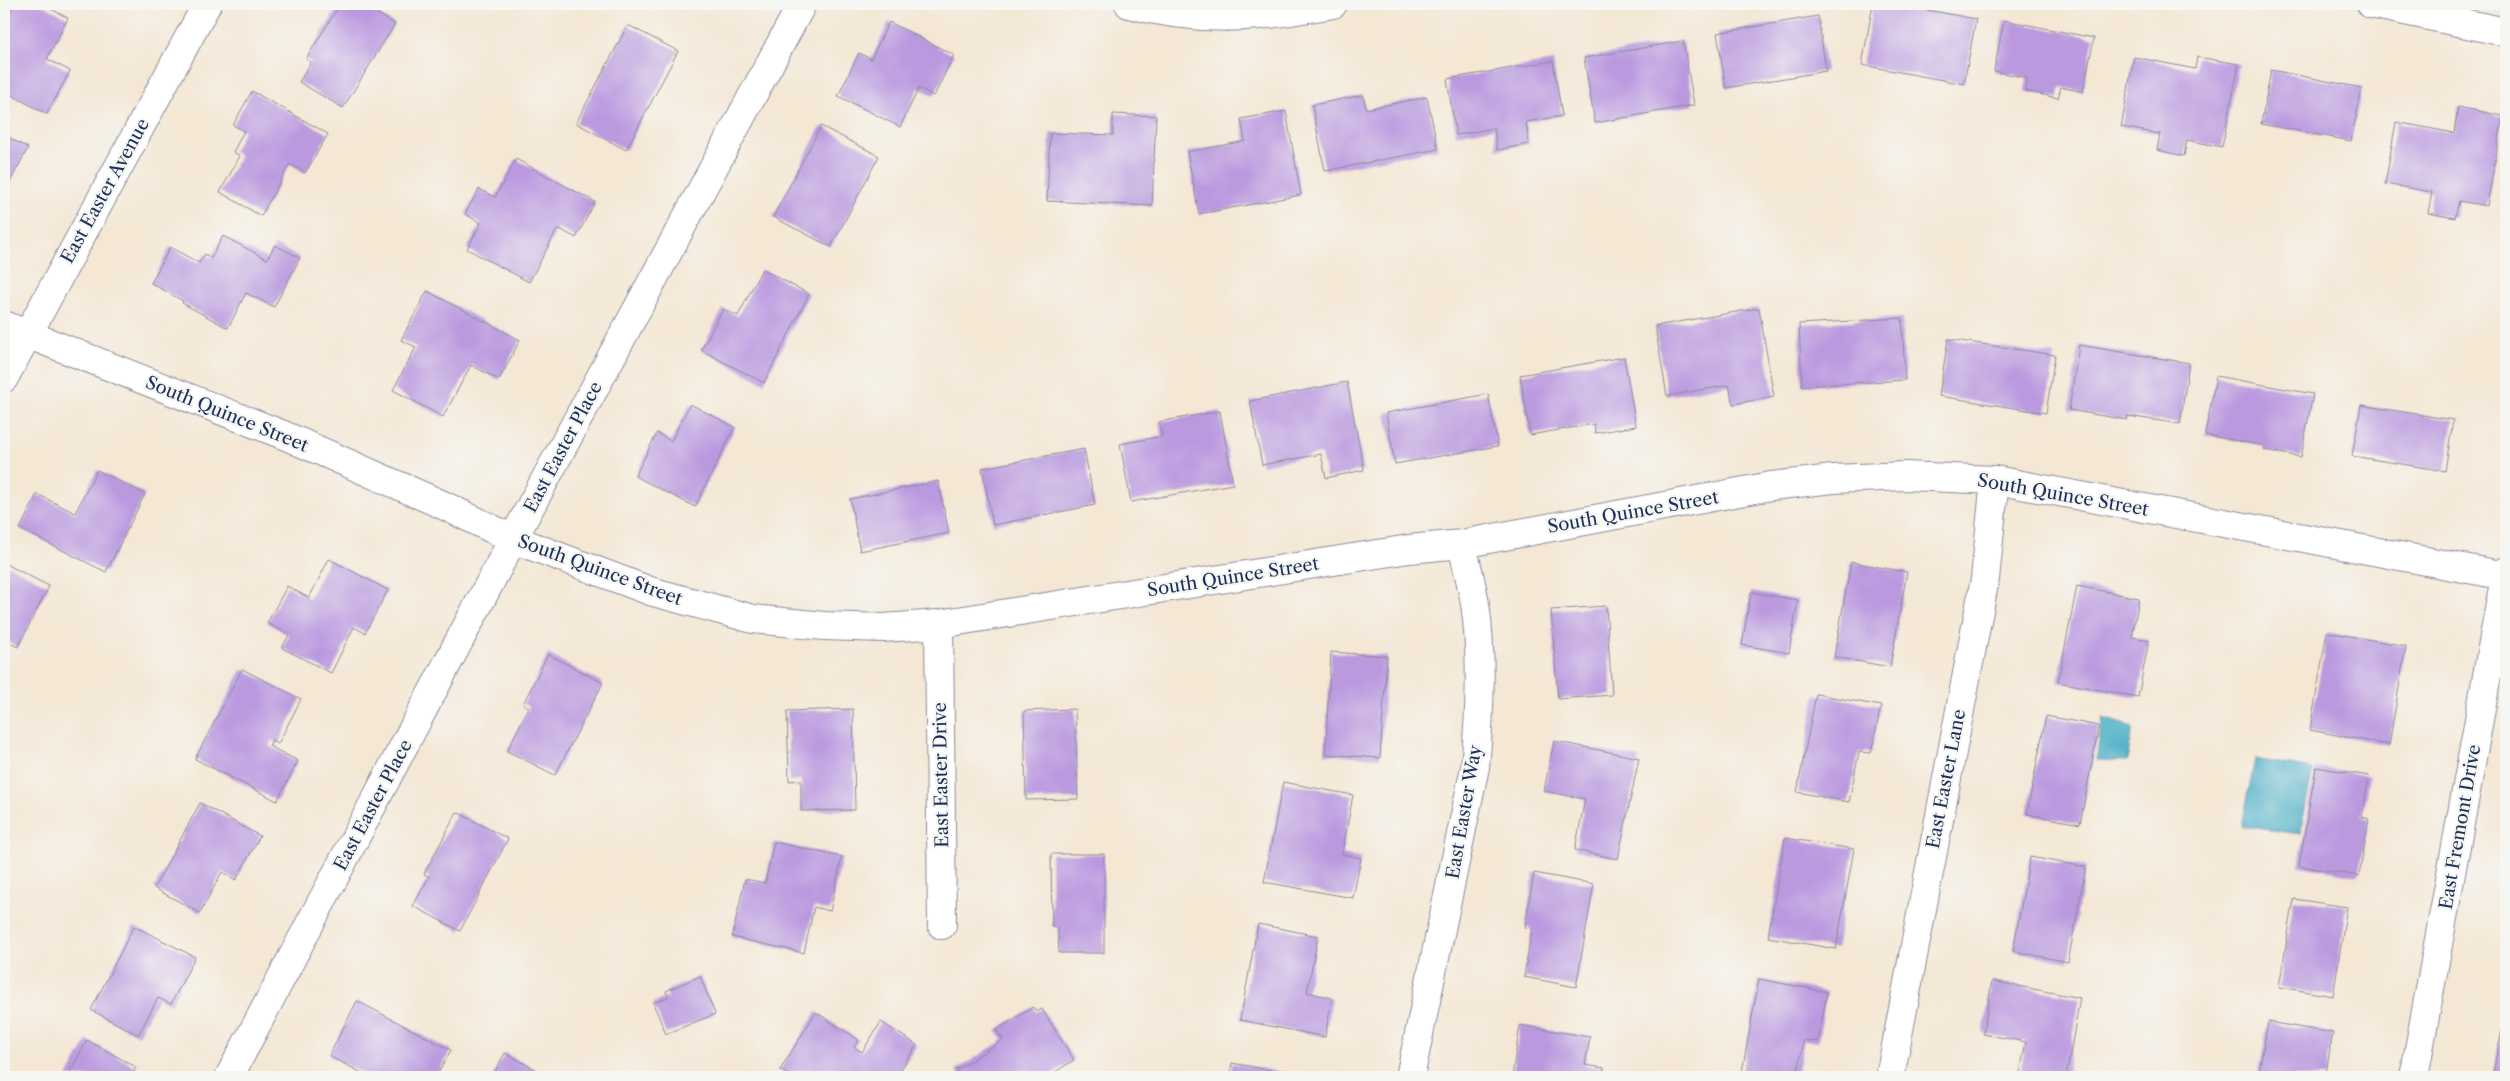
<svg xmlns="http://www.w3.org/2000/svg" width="2510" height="1081" font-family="'Libre Caslon Text',serif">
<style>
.water{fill:#48aec7;stroke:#326e92}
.building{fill:#ba99df}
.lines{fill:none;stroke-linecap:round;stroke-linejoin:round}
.minor-casing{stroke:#888b99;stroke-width:30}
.minor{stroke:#fff;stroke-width:28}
.labels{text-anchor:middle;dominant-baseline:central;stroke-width:4.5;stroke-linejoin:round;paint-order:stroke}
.street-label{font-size:18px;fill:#1b2f5e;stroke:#f6f6f2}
</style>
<rect width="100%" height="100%" fill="#f6f6f2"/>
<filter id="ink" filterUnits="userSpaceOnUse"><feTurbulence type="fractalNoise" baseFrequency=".02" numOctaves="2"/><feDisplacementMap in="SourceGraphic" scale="10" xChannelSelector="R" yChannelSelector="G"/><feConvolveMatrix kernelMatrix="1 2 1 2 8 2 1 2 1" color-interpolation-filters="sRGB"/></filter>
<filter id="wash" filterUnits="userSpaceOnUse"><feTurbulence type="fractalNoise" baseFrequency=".0096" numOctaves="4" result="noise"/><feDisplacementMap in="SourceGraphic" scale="20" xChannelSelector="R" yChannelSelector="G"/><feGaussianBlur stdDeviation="1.12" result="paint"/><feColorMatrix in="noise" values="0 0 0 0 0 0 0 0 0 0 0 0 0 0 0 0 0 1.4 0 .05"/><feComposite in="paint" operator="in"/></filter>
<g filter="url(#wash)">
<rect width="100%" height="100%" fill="#f4e7d4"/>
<path class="water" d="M2103,718l30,9 -6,34 -31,-1z
M2255,759l58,10 -13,65 -58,-8z"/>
<g id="blocks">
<path class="building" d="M14,4h27l27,14 -21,41 23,12 -23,43 -43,-23v-68z
M340,4h21l34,20 -52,84 -44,-26 12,-20 -5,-3z
M1873,4h21l82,15 -12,65 -102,-19z
M1818,16l8,55 -100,17 -9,-55z
M2004,20l90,18 -11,54 -22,-5 -3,11 -33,-7 2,-13 -33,-7z
M889,22l65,33 -20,41 -15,-8 -19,39 -62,-31 21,-43 12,6z
M628,25l50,26 -52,99 -50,-27z
M1683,41l11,64 -99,18 -11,-65z
M2134,57l61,12 2,-12 42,7 -17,83 -35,-7 -3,16 -27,-6 3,-16 -39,-7z
M1553,61l9,55 -36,6 3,22 -32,6 -3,-22 -38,7 -9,-56z
M2271,70l91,18 -11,53 -90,-17z
M252,91l76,43 -23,39 -15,-9 -29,52 -41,-24 20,-36 -7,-4 11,-21 -11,-6z
M1363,95l3,14 61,-12 11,52 -113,22 -13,-66z
M2458,107l45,9 -16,90 -28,-5 -4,17 -27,-5 4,-21 -47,-8 11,-62 58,11z
M1286,111l15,84 -102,19 -12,-62 58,-11 -4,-22z
M1113,114l43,2 -4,90 -105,-5 3,-68 63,2z
M821,126l58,30 -48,91 -58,-30z
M4,135l24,13 -24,45z
M516,159l79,43 -19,36 -18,-10 -29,54 -62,-33 14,-26 -16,-9 14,-25 16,8z
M223,236l44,23 8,-14 25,13 -26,49 -28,-14 -18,35 -46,-25 1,-2 -32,-18 19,-36 29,16 6,-9 6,4z
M762,269l47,25 -45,89 -63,-33 22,-41 15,7z
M427,291l93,49 -21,40 -28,-15 -28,52 -50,-27 23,-43 -15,-7z
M1759,308l15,89 -41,7 -4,-19 -62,11 -12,-70z
M1902,318l3,62 -103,6 -3,-62z
M1948,339l107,16 -9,58 -107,-17z
M2079,345l110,18 -9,61 -52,-8 -1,4 -58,-10z
M1624,357l12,69 -41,7 -1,-9 -64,11 -10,-60z
M2216,376l97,18 -12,63 -37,-7 1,-4 -60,-11z
M1347,382l17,88 -38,8 -5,-24 -59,11 -12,-64z
M1488,394l10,52 -103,18 -9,-51z
M690,404l45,23 -40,80 -60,-31 22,-43 14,8z
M2361,405l92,15 -8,51 -93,-15z
M1220,411l13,73 -102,18 -11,-58 42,-8 -3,-14z
M1084,449l11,56 -102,20 -11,-57z
M97,470l48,24 -39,78 -86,-43 17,-35 38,19z
M938,481l11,52 -89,18 -10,-52z
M329,559l59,31 -23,43 -11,-6 -23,46 -49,-25 7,-13 -22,-12 20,-37 22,12z
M1851,562l56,10 -17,95 -56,-10z
M4,563l45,23 -31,61 -12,-6 -2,5z
M2077,586l62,12 -7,39 17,3 -11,57 -80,-15z
M1751,592l47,8 -9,53 -47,-8z
M1606,606l6,89 -54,4 -7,-89z
M2327,632l79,14 -17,99 -79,-15z
M1331,652l56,4 -7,102 -55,-4z
M548,654l55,29 -48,92 -48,-24 22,-44 -6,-3z
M242,669l59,30 -23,45 -6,-4 -3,6 29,15 -21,40 -82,-42z
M1816,694l65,12 -10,47 -12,-1 -10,50 -52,-10z
M853,709l2,101 -54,1v-31l-12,1 -2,-70z
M1075,709l3,90 -52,1 -2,-89z
M2046,716l53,10 -19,98 -53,-10z
M1554,741l85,17 -21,101 -43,-9 10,-51 -41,-8z
M2316,767l53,9 -7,41 7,2 -10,57 -60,-10z
M1283,782l70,13 -11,59 19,4 -8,40 -89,-16z
M200,803l60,33 -24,44 -14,-8 -22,41 -46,-25z
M457,812l51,27 -48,92 -47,-25 16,-29 -5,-3z
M1785,838l69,11 -18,100 -68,-12z
M774,842l68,15 -12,54 -16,-4 -10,46 -72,-16 13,-58 20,4z
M1051,854h53v99h-45l-1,-26h-6z
M2030,857l56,10 -18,95 -55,-11z
M1534,873l60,11 -18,103 -52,-10 8,-49 -7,-1z
M2294,899l53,8 -14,89 -54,-9z
M1258,924l60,12 -11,56 25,6 -7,39 -85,-17z
M134,926l61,31 -24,47 -13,-6 -20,37 -47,-25z
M700,976l15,38 -49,20 -13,-31 15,-6 -2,-6z
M1759,979l68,13 -9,50 -14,-2 -7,37h-56z
M1992,981l88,17 -14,79h-47l7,-35 -43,-8z
M357,1001l94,49 -15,27h-66l-41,-21z
M1033,1007l3,5 6,-3 32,51 -27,17h-87l-4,-7 47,-30 -7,-10z
M816,1012l43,28 -5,7 8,5 19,-30 36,23 -21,32h-104l-12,-7z
M2505,1015l1,62h-14z
M2268,1022l65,11 -8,44h-67z
M1520,1025l70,12 -5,28 19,3 -2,9h-90z
M87,1040l49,27 -5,10h-64z
M505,1053l45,24h-58z
M1232,1063l65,12 -1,2h-66z"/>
</g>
</g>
<g filter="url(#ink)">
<use href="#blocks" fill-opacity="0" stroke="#888b99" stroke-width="1"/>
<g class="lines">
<defs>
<path id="minor" d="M1129,4c41,11 88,15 131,11 24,-2 48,-7 73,-11
M2371,4l135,28
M4,325l282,111 157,69 70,34 137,52 103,28 71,7 59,2 56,-4 470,-75 53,-5 309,-58 62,-7 73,-3 89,4 511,96
M4,378l203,-374
M939,624l3,301
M229,1077l284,-538 289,-535
M1410,1077l65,-310c5,-53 8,-110 0,-163 -3,-20 -9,-40 -13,-60
M1890,1077l95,-498 10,-99
M2414,1077l92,-506"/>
</defs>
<use href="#minor" class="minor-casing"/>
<use href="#minor" class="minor"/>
</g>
</g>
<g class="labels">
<g class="street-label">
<text transform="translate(105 191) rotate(-61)">East Easter Avenue</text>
<text transform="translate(227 414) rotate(22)">South Quince Street</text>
<text transform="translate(563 447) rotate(-62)">East Easter Place</text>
<text transform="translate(2063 495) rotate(10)">South Quince Street</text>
<text transform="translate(1633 512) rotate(-10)">South Quince Street</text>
<text transform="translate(600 570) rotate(20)">South Quince Street</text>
<text transform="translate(1233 577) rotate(-9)">South Quince Street</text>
<text transform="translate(941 775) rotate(-91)">East Easter Drive</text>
<text transform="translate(1946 779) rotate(-79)">East Easter Lane</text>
<text transform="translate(373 805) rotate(-62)">East Easter Place</text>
<text transform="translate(1464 812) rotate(-80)">East Easter Way</text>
<text transform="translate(2460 827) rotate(-80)">East Fremont Drive</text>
</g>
</g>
<rect width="2510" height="1081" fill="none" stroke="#f6f6f2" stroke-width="20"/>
</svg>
